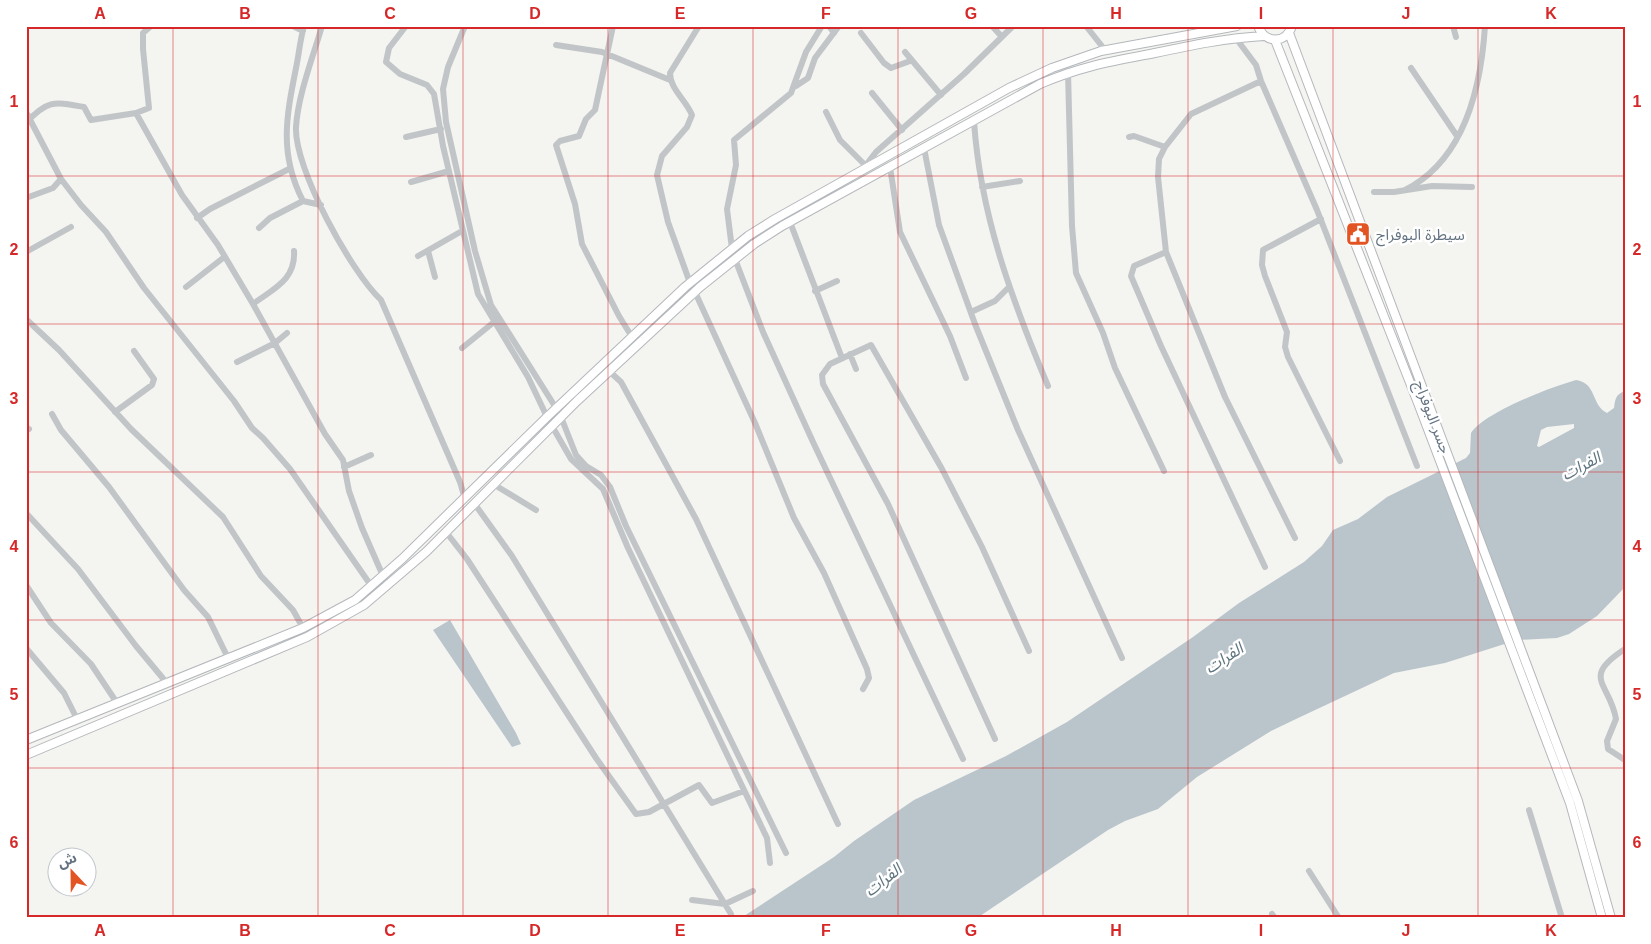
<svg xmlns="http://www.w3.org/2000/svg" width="1651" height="944" font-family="Arial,'Noto Sans Arabic',sans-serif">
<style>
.water{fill:#bac5cb;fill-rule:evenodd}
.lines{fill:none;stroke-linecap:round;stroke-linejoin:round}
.major-casing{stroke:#b4b8bc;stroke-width:10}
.minor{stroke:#c1c5c8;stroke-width:6}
.major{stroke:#fff;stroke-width:8}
.grid{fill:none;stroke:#d62828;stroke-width:1;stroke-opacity:0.55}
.labels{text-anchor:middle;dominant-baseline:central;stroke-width:5;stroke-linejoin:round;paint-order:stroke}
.poi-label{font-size:15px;fill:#637381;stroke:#fff;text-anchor:start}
.street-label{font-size:15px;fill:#637381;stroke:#fff}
.water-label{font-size:16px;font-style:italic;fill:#5f757f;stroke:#fff}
.neatline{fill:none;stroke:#d62828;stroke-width:2}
.grid-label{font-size:16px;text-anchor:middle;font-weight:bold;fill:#d62828}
</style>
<rect width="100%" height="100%" fill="#f4f4f0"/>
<path class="water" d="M1576,380c21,3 15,25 31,33l7,-5c1,-9 2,-14 11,-17v196l-28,29 -28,18 -12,4 -40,2 -72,23 -51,10 -98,46 -25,12 -74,46 -39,32 -33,12 -17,9 -131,88h-236l93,-61 20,-16 60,-41 92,-44 61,-34 126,-85 46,-34 65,-41 18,-16 11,-16 25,-11 29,-22 79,-39 4,-5 1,-20c14,-21 80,-46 105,-53zM1574,424v4l-35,19 -2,-1 4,-16 6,-3z
M450,620l66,113 5,11 -9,3 -79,-117z"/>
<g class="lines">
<defs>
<path id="major" d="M1258,26c7,18 28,18 34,0
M1289,33l289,768 33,117
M1275,40l143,363 152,400 32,115
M26,740l277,-112 52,-28 47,-41 145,-142 138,-130 63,-51 27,-17 234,-131 43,-20 49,-17 136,-25
M26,755l281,-118 57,-32 62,-53 151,-151 123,-114 54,-43 28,-18 258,-142c39,-17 68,-22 110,-30 38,-8 75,-16 114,-18"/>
</defs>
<use href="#major" class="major-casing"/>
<path class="minor" d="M293,26l10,5
M304,26c-4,14 -5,28 -8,42 -10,50 -17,86 7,133l18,4
M322,26c-9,31 -24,69 -26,101 -2,41 55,145 85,173l79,182 5,17
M406,26l-17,22 -3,14 14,12 27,11 7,9 9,52 35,148 50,83 19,40
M465,26l-17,41 -5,22 3,33 29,129 16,54 65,103
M613,26l-18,84 -9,9 -7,17 -19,5 -4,4 19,59 7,40 37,72 13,21
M829,26l5,7
M992,26l10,11
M1086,26l19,24
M1453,26l3,11
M861,33l23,30 7,5 19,-7
M1235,37l21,28 5,16 56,129 100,256
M556,45l46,7 68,28
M905,52l36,43
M1411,68l46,68
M1068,72l4,154 4,47 27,60 12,35 49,103
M1261,81l-70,33 -26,33 -6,12 -1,18 8,75 59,145 70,141
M796,86l12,-8 7,-20 24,-32
M872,93l30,37
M26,112l35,67 20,26 25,27 38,56 90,113 18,27 11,10 27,31 82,118
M826,112l14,28 25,25
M136,113l13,-5 -6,-59v-16l8,-7
M974,121c6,93 38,179 74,265
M26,123c22,-24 29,-21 58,-16l7,13 45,-7 46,82 36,50 35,59 72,130 18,26 6,31 13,37 21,48
M406,137l35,-8
M1129,137l5,-1 31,11
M924,148l15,77 36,99 43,106 104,228
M890,167l10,65 50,104 16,42
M863,169l13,-17 88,-78 49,-48
M411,182l38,-11
M982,187l38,-6
M1405,190c60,-30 76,-102 80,-164
M1374,192h20l38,-6 40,1
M26,198l27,-10 8,-9
M197,218l13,-9 79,-40
M1321,219l-58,31 -1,15 3,11 22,56 -2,15 3,10 52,104
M790,222l52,136
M259,228l11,-10 33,-17
M732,249l-5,-40 9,-44 -2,-25 57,-47 15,-41 16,-26
M428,251l7,26
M26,252l45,-25
M1166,252l-32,14 -3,10 30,70 104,221
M418,256l44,-25
M735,259l28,73 50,110 150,317
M690,283l-22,-61 -11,-47 5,-19 25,-29 5,-12c-6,-15 -22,-26 -22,-42l29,-47
M186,287l37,-29
M815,291l22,-10
M695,292l60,131 39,95 30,55 43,96 2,9 -6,11
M253,304c20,-15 43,-24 41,-53
M971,312l24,-11 14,-14
M26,319l33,31 72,79 92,88 38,59 32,34 10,18
M462,348l32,-26
M850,354l6,15
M237,362l38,-19 12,-10
M609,371l12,11 75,137 142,305
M115,412l37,-27 2,-6 -20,-28
M52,414l9,16 48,57 75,103 24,27 20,41
M561,417l15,38 10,11 15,9 9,12 16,39 160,327
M552,426l19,33 32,30 25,59 139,290 3,25
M26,427l3,2
M344,467l27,-12
M493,484l43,26
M474,503l38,53 219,358
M26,513l52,56 58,77 30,36
M446,532l21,27 129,199 40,56 13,-2 50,-27 13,18 32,-12
M26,585l25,38 40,41 26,39
M26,648l38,45 13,26
M1625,649c-45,29 -15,34 -9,70l-9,22 1,8 17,11
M995,739l-107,-235 -65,-120 -1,-9 8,-11 41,-19 71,124 40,78 47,104
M1529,810l33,108
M1309,871l30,47
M692,900l33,4 28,-13
M1272,914l3,4"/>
<use href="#major" class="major"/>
</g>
<path class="grid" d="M173,26v892M318,26v892M463,26v892M608,26v892M753,26v892M898,26v892M1043,26v892M1188,26v892M1333,26v892M1478,26v892M26,176h1599M26,324h1599M26,472h1599M26,620h1599M26,768h1599"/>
<defs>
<symbol id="civic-square" viewBox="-11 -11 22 22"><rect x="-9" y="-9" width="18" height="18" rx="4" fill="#e25422" stroke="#fff"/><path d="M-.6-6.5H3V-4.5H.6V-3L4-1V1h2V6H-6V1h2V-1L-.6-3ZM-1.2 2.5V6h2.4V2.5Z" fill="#fff"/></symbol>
</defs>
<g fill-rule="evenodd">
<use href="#civic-square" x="1344" y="220" width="28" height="28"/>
</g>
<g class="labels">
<g class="poi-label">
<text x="1376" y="234">سيطرة البوفراج</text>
</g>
<g class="street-label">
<text transform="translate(1433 417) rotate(69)">جسر البوفراج</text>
</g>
<g class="water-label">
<text transform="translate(1581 466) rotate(-28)">الفرات</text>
<text transform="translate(1224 658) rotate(-33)">الفرات</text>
<text transform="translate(883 880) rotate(-38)">الفرات</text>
</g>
</g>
<rect width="1651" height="944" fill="none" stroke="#ffffff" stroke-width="55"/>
<g transform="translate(72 872) rotate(338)"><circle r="24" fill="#ffffff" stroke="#c1c7cd"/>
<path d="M0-4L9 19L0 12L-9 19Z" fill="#e25422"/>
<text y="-8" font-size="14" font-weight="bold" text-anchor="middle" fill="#637381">ش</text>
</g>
<rect x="28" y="28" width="1596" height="888" class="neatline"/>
<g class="grid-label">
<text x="100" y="19">A</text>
<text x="245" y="19">B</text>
<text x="390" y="19">C</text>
<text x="535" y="19">D</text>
<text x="680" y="19">E</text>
<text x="826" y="19">F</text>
<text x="971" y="19">G</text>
<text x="1116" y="19">H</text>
<text x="1261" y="19">I</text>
<text x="1406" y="19">J</text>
<text x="1551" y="19">K</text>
<text x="14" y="107">1</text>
<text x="1637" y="107">1</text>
<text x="14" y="255">2</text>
<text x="1637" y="255">2</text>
<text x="14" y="404">3</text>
<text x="1637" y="404">3</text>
<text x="14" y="552">4</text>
<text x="1637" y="552">4</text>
<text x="14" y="700">5</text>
<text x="1637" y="700">5</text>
<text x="14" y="848">6</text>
<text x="1637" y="848">6</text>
<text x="100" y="936">A</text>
<text x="245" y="936">B</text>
<text x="390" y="936">C</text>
<text x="535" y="936">D</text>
<text x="680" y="936">E</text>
<text x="826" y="936">F</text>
<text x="971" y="936">G</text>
<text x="1116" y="936">H</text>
<text x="1261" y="936">I</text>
<text x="1406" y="936">J</text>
<text x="1551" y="936">K</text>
</g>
</svg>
